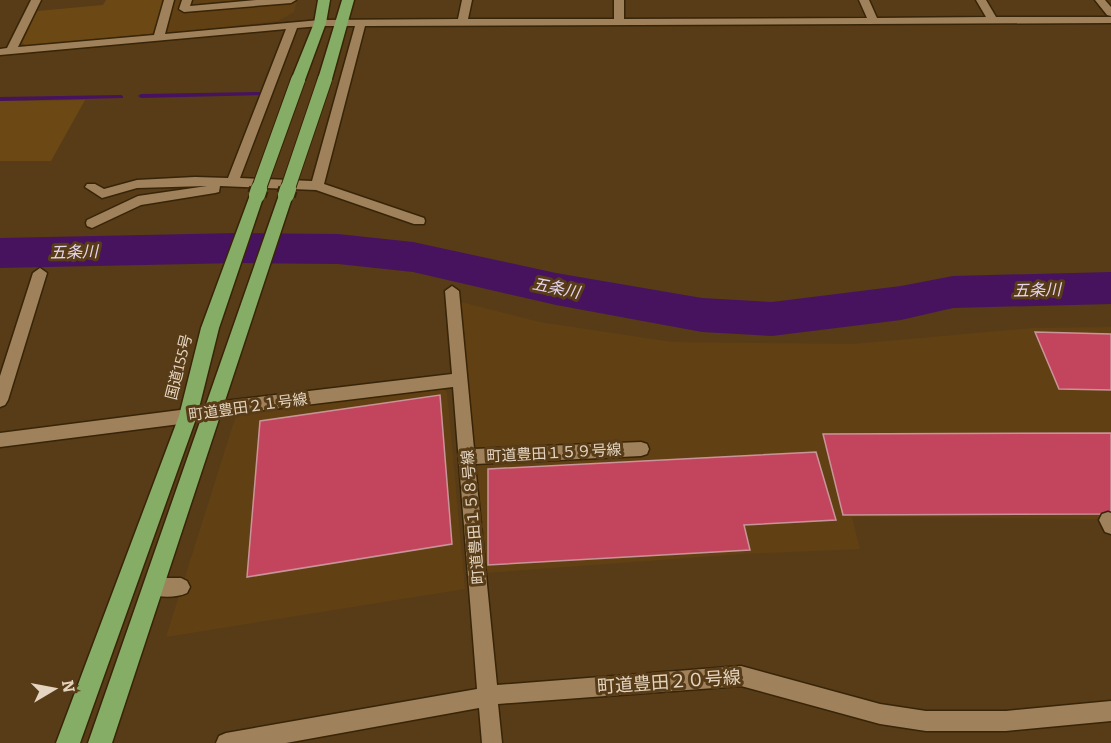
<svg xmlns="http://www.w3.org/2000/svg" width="1111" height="743" font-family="Bitter,'Noto Sans JP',serif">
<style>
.built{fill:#614113}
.green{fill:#6c4914}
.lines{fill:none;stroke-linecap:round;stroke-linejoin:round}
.stream{fill:#47135e;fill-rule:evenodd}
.river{fill:#47135e;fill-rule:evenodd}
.building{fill:#c3455d;stroke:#c99499;stroke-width:1.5}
.minor-casing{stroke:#382407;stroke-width:3}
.highway-casing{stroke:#382407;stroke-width:3}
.minor{fill:#9f815b;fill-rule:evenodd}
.highway{fill:#85ad66;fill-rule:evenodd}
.highway-bridge-far1-casing{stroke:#382407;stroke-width:16;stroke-linecap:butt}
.highway-bridge-casing{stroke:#382407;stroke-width:20;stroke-linecap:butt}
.highway-bridge-far1{stroke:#85ad66;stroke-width:14}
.highway-bridge{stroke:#85ad66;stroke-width:16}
.labels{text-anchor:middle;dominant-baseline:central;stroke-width:6;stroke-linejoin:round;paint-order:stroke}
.street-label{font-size:15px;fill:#e4d4c0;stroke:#573c17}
.water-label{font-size:16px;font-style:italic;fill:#e6d6f0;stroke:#573c17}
.near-street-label{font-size:18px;fill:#e4d4c0;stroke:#573c17}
</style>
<rect width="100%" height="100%" fill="#573c17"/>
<path class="built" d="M174,0h123l-3,12 -16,9 -109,12 -3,-2z
M461,302l79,20 132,20 181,2 179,-16 79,-1v192l-259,-2 8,32 -118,5 -256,19z
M442,388l5,4 18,197 -299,48 70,-222z"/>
<path class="green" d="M106,0h58l-8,31 -6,3 -123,12 -5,-3 15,-32 66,-6z
M85,100l-34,61h-51v-60z"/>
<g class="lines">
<path class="stream" d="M261,92l3,2 -1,1 -122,3 -3,-2 3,-2z
M121,95l2,1v2l-123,3v-4z"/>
<path class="river" d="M239,233l99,1 75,8 143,31 146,25 70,4 129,-16 52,-10 158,-4v32l-158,4 -52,12 -129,16 -70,-4 -146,-27 -143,-33 -75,-8 -99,-1 -239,5v-30z"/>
</g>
<path class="building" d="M1035,332l76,2v56l-52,-1z
M440,395l12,149 -205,33 13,-156z
M1111,433v81l-268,1 -20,-81z
M816,452l20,68 -92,5 6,25 -262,15v-96z"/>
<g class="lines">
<defs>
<path id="minor" d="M31,0h10l-23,47 136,-12 10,-35h10l-9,34 155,-14 138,-1 4,-19h10l-4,19h146v-19h10v19l243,-1 -8,-18h10l8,18 109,-1 -10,-17h10l10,17h115v6l-746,3 -41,158 100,34 1,3 -1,3h-10l-98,-34 -96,-4 -1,6 -4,1 -74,12 -49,23 -5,-2 -1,-3 1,-3 51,-24 69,-10 -70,2 -35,10 -17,-11 2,-3h8l9,5 33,-9 58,-3 33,1 58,-149 -286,26v-6l7,-1zM320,26h35l-43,155 -72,-3 57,-150z
M182,0h10l-2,6 66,-6h40l-5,3 -107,9 -5,-3z
M1095,0h10l6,7v9l-4,-1z
M40,268l7,5 -39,127 -3,5 -5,2v-31l33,-103z
M452,286l7,5 15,158 167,-7 6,2 2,5 -2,5 -6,2 -166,8 22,221 244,-19 139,38 46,7h80l105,-10v20l-105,10h-80l-46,-7 -139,-38 -243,18 4,39h-20l-3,-35 -193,35h-70l3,-7 7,-3 251,-44 -24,-302 -238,29 -27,7 -188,24v-14l188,-24 27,-7 237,-28 -7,-83z
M1108,512l3,1v21l-6,-2 -6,-12 3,-6z
M154,578h27l6,3 3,6 -3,6c-11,5 -28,5 -39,0l-3,-6 3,-6z"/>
<path id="highway" d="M318,0h12l-4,23 -21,57 -7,4 -5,-1 -2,-3 23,-57z
M342,0h12l-22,79 -7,4 -7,-4z
M257,190l5,1 2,4 -45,133 -22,88 -117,327h-24l123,-327 22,-88 49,-133 2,-4z
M286,190l5,1 2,4 -181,548h-24l191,-548 2,-4z"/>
</defs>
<use href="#minor" class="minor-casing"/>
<use href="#highway" class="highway-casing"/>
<use href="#minor" class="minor"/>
<use href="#highway" class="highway"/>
<defs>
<path id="highway-bridge-far1" d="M258,191l40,-111
M287,191l38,-112"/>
<path id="highway-bridge" d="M257,195l2,-6
M286,195l2,-6"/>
</defs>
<use href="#highway-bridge-far1" class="highway-bridge-far1-casing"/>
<use href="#highway-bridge" class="highway-bridge-casing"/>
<use href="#highway-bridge-far1" class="highway-bridge-far1"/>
<use href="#highway-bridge" class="highway-bridge"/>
</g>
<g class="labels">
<g class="street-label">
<text transform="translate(179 367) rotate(-76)">国道155号</text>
<text transform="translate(248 407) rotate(-8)">町道豊田２１号線</text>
<text transform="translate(554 453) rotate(-3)">町道豊田１５９号線</text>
<text transform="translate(473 517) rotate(-95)">町道豊田１５８号線</text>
</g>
<g class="water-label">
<text transform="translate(74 252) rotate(-1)">五条川</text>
<text transform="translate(556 288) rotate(11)">五条川</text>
<text transform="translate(1037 290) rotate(-1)">五条川</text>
</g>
<g class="near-street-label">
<text transform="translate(669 682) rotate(-4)">町道豊田２０号線</text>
</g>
</g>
<g transform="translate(54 689) rotate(80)" stroke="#573c17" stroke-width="4.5" paint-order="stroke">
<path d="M0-4.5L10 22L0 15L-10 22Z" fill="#e4d4c0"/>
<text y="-9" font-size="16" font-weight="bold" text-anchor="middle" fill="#e4d4c0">N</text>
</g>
</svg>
